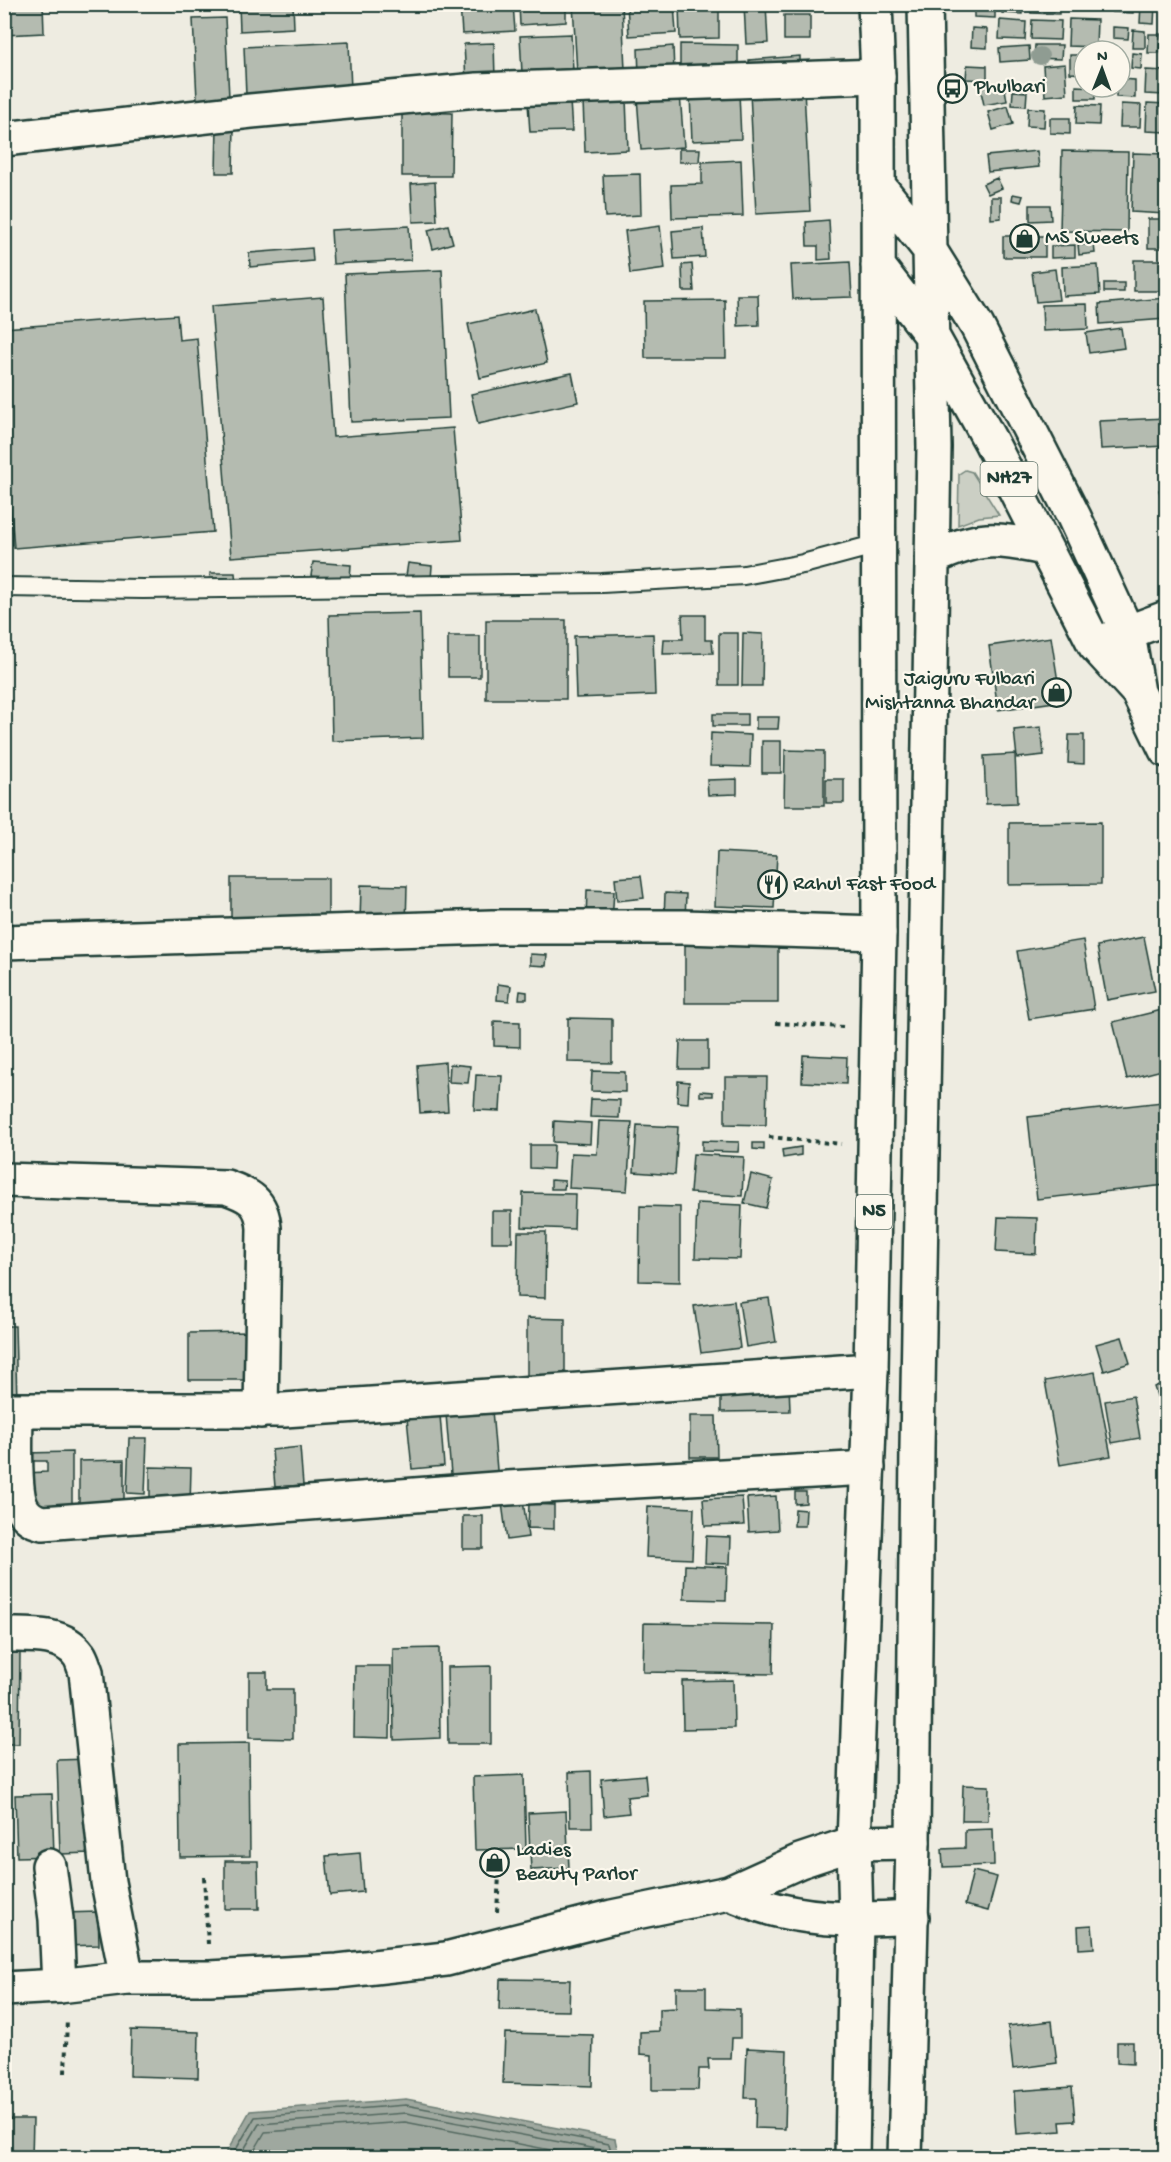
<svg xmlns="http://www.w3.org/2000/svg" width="1171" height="2162" font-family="'Gochi Hand',sans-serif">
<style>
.green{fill:#cbcfc4;stroke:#75867c;stroke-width:1.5}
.water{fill:#9fa89f;stroke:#6c7d74;stroke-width:1.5}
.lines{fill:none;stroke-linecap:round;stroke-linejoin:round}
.shore{stroke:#52685f;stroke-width:1.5}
.building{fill:#b4bbb0;stroke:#1f3d34;stroke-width:1.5}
.service-casing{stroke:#1f3d34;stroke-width:22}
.minor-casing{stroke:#1f3d34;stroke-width:38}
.secondary-casing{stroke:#1f3d34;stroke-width:38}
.trunk-casing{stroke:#1f3d34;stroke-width:38}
.path{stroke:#1f3d34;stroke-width:4;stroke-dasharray:4.5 4.5;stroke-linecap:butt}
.service{stroke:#fbf7ec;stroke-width:18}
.minor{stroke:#fbf7ec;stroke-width:33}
.secondary{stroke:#fbf7ec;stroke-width:33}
.trunk{stroke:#fbf7ec;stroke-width:33}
.tree{fill:#8f9c92}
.labels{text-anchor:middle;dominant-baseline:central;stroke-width:4.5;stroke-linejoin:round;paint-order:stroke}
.shield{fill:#fbf7ec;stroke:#61756b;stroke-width:1.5}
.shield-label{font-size:20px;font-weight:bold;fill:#1f3d34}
.poi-label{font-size:21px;fill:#1f3d34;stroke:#fbf7ec;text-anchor:start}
</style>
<rect width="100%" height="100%" fill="#eeece1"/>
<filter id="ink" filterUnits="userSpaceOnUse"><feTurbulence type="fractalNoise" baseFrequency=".0167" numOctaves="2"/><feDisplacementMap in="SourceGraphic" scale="12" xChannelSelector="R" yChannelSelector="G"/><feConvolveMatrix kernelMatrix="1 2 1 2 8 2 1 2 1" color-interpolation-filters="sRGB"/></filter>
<g filter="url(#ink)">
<path class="green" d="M965,470l7,2 27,43 -20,2 -21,8 1,-51z"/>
<path class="water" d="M406,2099l209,40 4,18h-395l26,-46z"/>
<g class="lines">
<path class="shore" d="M231,2158l24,-41 151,-12 203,39 4,14
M239,2158l20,-34 147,-11 196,37 3,8
M250,2158l15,-26 140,-10 187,36"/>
</g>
<path class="building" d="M4,4h39l1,29 -40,2z
M239,4h54l1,24 -54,3z
M460,4h53l2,27 -53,3z
M519,4h47v18l-46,3z
M573,4h49l3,66 -48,3z
M627,4h47l2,29 -47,3z
M679,4h40v34l-39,1z
M744,4h22l2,39 -22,1z
M974,4h21v14l-21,-1z
M1002,4h20v10l-20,-1z
M1032,4h27v10l-28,-1z
M1112,4h21v9l-21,-1z
M1141,4h14l-1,20 -14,-1z
M784,15h26v25h-26z
M225,18l4,79 -32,2 -4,-80z
M1069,19l28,1 -1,27 -28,-1z
M1000,20l26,2 -1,18 -26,-1z
M1032,20l29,1 -1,19 -29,-1z
M1113,27l16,1 -1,11 -15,-1z
M972,28l15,1v19l-16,-1z
M1133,30l12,1v17h-13z
M571,34l2,36 -51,3 -2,-37z
M1149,34h11l-1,19h-11z
M349,42l2,48 -105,5 -2,-48z
M494,43l1,36 -29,2 -2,-37z
M680,44l58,1v25l-58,-1z
M1035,45h27l-1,14 -27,-1z
M673,46l1,27 -35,2 -1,-26z
M1029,46l1,14 -30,2 -1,-14z
M1132,53l10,1 -1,15 -10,-1z
M1070,55h14v19l-14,-1z
M800,56v13l-50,4 -1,-13z
M1065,64l2,30 -22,2 -2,-30z
M967,65l20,1v14l-21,-1z
M1146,70l20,1 -1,24 -20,-1z
M1120,79l15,1v18l-19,-1v-10h4z
M1004,83l3,18 -23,4 -4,-18z
M1076,86l19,1v12h-19z
M804,89l6,122 -54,3 -6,-122z
M1013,91l14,1 -1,14 -14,-1z
M739,93l2,46 -49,2 -2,-46z
M680,94l4,53 -43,3 -4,-53z
M626,99l2,51 -43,2 -2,-51z
M570,101l2,30 -42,1 -2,-29z
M1147,103l19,1v28l-20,-1z
M1121,104l20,1 -1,22h-20z
M1077,105l23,1 -1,19 -23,-1z
M1008,106l5,18 -20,6 -5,-18z
M1028,108l17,1 -1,18 -17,-1z
M402,112l50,1 -1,63h-49z
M1050,118h20v16l-20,-1z
M217,126l17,1 -1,46h-17z
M679,149h21l-1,13h-20z
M1037,151l2,16 -51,5 -2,-16z
M1062,151l66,1 -1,80 -67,-1z
M1133,153l33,1v60l-35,-2z
M741,160l2,56 -71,2 -1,-33 31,-1v-22z
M640,174l1,41 -36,2 -2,-42z
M997,178l5,10 -14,6 -5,-10z
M435,182l2,39 -24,1 -2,-38z
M1013,194l10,2 -2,6 -9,-2z
M991,197h10v21l-10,1z
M1030,205h20l1,15 -21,1z
M1148,219h18v29h-18z
M829,220l2,39 -13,1v-14h-11l-1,-24z
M448,225l5,18 -20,6 -5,-19z
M409,226l2,34 -78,4 -2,-34z
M660,226l5,43 -35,5 -5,-43z
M703,228l2,29 -31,2 -2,-28z
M1003,236h42v21h-42z
M1094,244l1,9 -16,2 -1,-10z
M1075,245v12l-24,1v-12z
M312,248l1,13 -63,6 -1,-14z
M1134,260h32v31h-32z
M850,262l2,35 -59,2 -2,-34z
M692,264l2,27h-11l-1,-26z
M1098,265l2,29 -37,2 -1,-29z
M1055,269l4,31 -23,2 -4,-30z
M442,270l7,148 -98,4 -6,-148z
M1104,283h20v9h-20z
M737,295h21l1,30 -21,1z
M323,297l10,140 120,-9 9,112 -231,17 -20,-251z
M1166,298v21l-66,5 -1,-20z
M725,300l1,58h-81l-1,-57z
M1087,304l1,25 -45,2 -1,-26z
M535,309l12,54 -67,15 -12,-54z
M177,315l2,25 18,-2 16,194 -199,16 -10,-115v-105z
M1121,328l3,20 -35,5 -3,-20z
M572,373l6,29 -100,22 -7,-30z
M1166,418v28l-65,3 -2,-28z
M1166,488v30l-7,-28z
M313,562l38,3 -1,14 -39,-3z
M408,563l24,3 -1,13 -25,-3z
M210,573h25l1,11h-25z
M420,613l3,125 -91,3 -3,-126z
M682,615h23v25h7l1,13 -50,1 1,-15h19z
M486,620h80v79h-80z
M719,633h19v52h-19z
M743,633l20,1 -1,52h-20z
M653,634l2,61 -79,3 -2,-62z
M448,636h32v41h-32z
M1051,637l10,64 -63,9 -9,-64z
M713,714h34v12h-34z
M756,717h23l-1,12h-22z
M1041,727l3,28 -27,3 -3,-28z
M711,733l40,2 -1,32 -40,-1z
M1069,735h15v29l-16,-1z
M762,741h19v32h-19z
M785,750l39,1v55h-40z
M1015,754l2,49 -31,1 -2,-48z
M737,779v15l-29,1 -1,-15z
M826,779h18v24h-18z
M1101,822v62l-92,1v-62z
M717,852l60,3 -3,53 -59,-2z
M641,876l3,22 -27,3 -2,-23z
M231,878h97v44h-97z
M361,885l46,1 -1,39 -46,-2z
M587,890l27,1 -2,30 -26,-1z
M665,893l21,1 -1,27 -21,-1z
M685,936l93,1v66h-93z
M1144,937l11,54 -48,9 -10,-54z
M1083,940l11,69 -65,10 -12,-68z
M530,954l17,1 -1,11 -16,-1z
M498,984l13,2 -2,15 -12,-1z
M520,991l7,1v7h-8z
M1166,1009v60l-39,10 -14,-57z
M568,1018l44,1v44l-44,-1z
M494,1021l26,1v25l-26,-1z
M680,1041h28v28h-29z
M803,1055l44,2 -1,27 -44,-2z
M445,1062l3,49 -28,2 -3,-48z
M450,1064l20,2 -2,17 -19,-1z
M592,1071l33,1v20l-34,-1z
M476,1075l26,1 -2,35 -26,-1z
M725,1077h42l-1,48 -41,-1z
M678,1081l11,1 -1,21 -11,-1z
M700,1091l13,1v4h-13z
M591,1099l29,1 -1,18 -29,-1z
M1162,1102l4,42v41l-129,14 -9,-82z
M554,1121l37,2 -1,21 -37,-2z
M599,1121l33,1 -5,69 -58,-3 2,-35 26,1z
M637,1125l41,2 -3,48 -41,-3z
M702,1141l37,1 -1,10 -36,-1z
M753,1143h11v7l-11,-1z
M530,1145h24l-1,24 -23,-1z
M801,1147v8l-18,3 -1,-8z
M693,1154l51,3 -2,39 -52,-3z
M751,1174l22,6 -7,28 -22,-5z
M551,1180l14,1 -1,8h-13z
M523,1193l52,1 -1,35 -52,-2z
M697,1203l45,2 -2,54 -45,-1z
M640,1206l40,1v75l-41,-1z
M492,1211h20v31h-20z
M998,1217l39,1 -1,36 -40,-2z
M518,1232h28l-1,66 -28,-1z
M769,1298l7,44 -30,5 -7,-45z
M734,1301l6,47 -39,5 -7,-47z
M527,1318l38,1v57h-38z
M4,1326h11l2,76h-13z
M251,1332v48h-62v-47z
M1122,1337l8,26 -26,8 -8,-27z
M1095,1372l16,84 -51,9 -15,-84z
M1166,1382v40l-12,-35z
M789,1384l1,27 -69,1v-26z
M1133,1396l7,42 -28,5 -7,-42z
M492,1410l6,72 -46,4 -6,-72z
M440,1415l4,51 -32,3 -5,-51z
M690,1416h26l1,41h-27z
M129,1438h18l-2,56 -18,-1z
M300,1447l3,38 -28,2 -3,-37z
M72,1452v64l-47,-5 -1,-38 23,-1v-11h-22v-8z
M124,1460v43l-45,1v-43z
M150,1467l41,1 -1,37 -40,-1z
M795,1492h11v11l-11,1z
M776,1496l2,34 -29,2 -2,-34z
M742,1497l2,28 -39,1 -2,-27z
M523,1500l5,37 -21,3 -5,-37z
M529,1504l25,1v24l-26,-1z
M648,1506l46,2 -2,51 -46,-2z
M795,1509l11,1 -1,16h-11z
M463,1516h20v33h-20z
M706,1536l25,1 -1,27 -25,-1z
M685,1565l42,2 -1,33 -42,-1z
M644,1623l130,2 -1,49 -130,-2z
M439,1648l1,90 -46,2 -1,-91z
M4,1651h16l-1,93h-15z
M355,1666h36l-1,72 -36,-1z
M491,1666v78h-43l-1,-77z
M249,1672h18v17h26v50l-44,-1z
M733,1680l1,48 -51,1 -1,-48z
M249,1743l1,113 -70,1 -1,-113z
M90,1759l3,94 -33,1 -3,-94z
M591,1771l1,56h-22l-1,-55z
M524,1775l2,74 -51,1 -2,-73z
M645,1775l2,20 -20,2 2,16 -25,3 -3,-37z
M963,1785l26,1 -1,35h-26z
M52,1794l2,62 -37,1 -2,-62z
M566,1811l3,57 -38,2 -3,-57z
M993,1829l1,36 -51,2 -1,-18 23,-1v-18z
M360,1853l3,39 -33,3 -4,-39z
M225,1861h33l1,48h-34z
M973,1871l24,6 -9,34 -23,-6z
M98,1912l1,33 -36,1 -1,-33z
M1092,1925l2,23 -15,1 -1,-23z
M500,1979l70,1 -1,31 -70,-1z
M676,1987h30v21l34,1v29h-8l-1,21h-23l1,10h-10l-1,21h-46v-35l-12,-1v-22l19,-1v-22l17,-1z
M1052,2021l5,42 -44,6 -5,-43z
M131,2030l68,2 -1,46 -68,-2z
M505,2033l88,2 -1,51 -89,-3z
M1117,2042h16v22l-16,-1z
M747,2048l40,2 -2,79 -30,-1 1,-30h-11z
M1072,2087l3,34 -15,1 1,9 -44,3 -3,-43z
M4,2119h29l-1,39h-28z"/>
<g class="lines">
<defs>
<path id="service" d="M4,587l139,2 459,-6 142,-8 59,-11 75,-20"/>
<path id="minor" d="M4,139l247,-28 226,-21 401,-14
M1102,642l64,-24
M4,942l488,-15h192l195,6
M4,1180l222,7c23,8 36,14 38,41l-3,183
M4,1410h280l587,-40
M16,1410c0,23 -3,77 5,96 4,10 12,15 22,17l465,-35 360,-20
M4,1635c25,0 59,-3 75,20 3,4 5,12 7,17l22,210 19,96
M49,1866l7,53 3,67"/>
<path id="secondary" d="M729,1893c15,6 32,13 48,17 45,11 89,10 135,7
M4,1989l55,-3 68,-8h83l128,-7 108,-12 166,-42 117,-24 71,-32 54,-18 59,-1"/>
<path id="trunk" d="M878,185l51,64 48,77 97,191 54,117 10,58 28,58
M878,266l54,70 59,106 104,203 43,47
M932,558c48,-22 61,-20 112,-10
M852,2158l4,-238 -2,-77 17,-473 8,-437 -1,-857 -3,-72
M905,2158l8,-316 4,-394 17,-1001 -9,-443"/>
</defs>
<use href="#service" class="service-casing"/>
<use href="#minor" class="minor-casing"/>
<use href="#secondary" class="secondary-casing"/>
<use href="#trunk" class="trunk-casing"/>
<path class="path" d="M776,1023l67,4
M769,1137l72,7
M204,1877l4,67
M497,1912l2,-37
M65,2073l2,-54"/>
<use href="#service" class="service"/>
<use href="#minor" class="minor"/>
<use href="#secondary" class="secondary"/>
<use href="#trunk" class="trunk"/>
</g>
<circle class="tree" cx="1040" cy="56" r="9"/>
</g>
<defs>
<symbol id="bus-ring" viewBox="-11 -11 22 22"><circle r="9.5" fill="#fbf7ec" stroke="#1f3d34" stroke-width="1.5"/><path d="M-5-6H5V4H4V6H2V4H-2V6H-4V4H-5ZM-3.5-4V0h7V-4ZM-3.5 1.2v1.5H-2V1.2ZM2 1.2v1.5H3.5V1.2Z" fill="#1f3d34"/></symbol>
<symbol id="shop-ring" viewBox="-11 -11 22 22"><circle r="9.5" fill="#fbf7ec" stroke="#1f3d34" stroke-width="1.5"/><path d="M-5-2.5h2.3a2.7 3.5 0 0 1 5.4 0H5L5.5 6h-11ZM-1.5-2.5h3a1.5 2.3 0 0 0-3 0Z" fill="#1f3d34"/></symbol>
<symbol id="restaurant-ring" viewBox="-11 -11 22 22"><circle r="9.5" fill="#fbf7ec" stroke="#1f3d34" stroke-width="1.5"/><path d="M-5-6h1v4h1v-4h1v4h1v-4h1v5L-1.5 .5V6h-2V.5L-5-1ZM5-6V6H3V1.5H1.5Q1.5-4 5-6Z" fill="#1f3d34"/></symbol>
</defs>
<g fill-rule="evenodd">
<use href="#bus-ring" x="936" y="72" width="33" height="33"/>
<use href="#shop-ring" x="1008" y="222" width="33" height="33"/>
<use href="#shop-ring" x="1040" y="676" width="33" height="33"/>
<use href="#restaurant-ring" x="756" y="868" width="33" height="33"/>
<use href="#shop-ring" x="478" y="1846" width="33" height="33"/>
</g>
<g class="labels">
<g class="shield">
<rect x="980.5" y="462" width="57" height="34" rx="4.5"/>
<rect x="856" y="1195" width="36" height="34" rx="4.5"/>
</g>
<g class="shield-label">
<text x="1009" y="479">NH27</text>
<text x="874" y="1212">N5</text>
</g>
<g class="poi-label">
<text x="974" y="88">Phulbari</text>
<text x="1045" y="239">MS Sweets</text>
<text x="1035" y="680" text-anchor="end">Jaiguru Fulbari<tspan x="1035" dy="24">Mishtanna Bhandar</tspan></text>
<text x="793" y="885">Rahul Fast Food</text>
<text x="516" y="1851">Ladies<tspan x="516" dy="24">Beauty Parlor</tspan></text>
</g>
</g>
<rect width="1171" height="2162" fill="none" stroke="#fbf7ec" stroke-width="24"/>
<rect x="12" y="12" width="1147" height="2138" fill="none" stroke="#1f3d34" stroke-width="2" filter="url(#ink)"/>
<g transform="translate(1102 69) rotate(1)"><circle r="28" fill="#fbf7ec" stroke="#a3ada2" stroke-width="1.5"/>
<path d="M0-4.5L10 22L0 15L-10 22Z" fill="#1f3d34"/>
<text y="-9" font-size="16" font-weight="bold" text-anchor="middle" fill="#1f3d34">N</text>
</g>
</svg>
